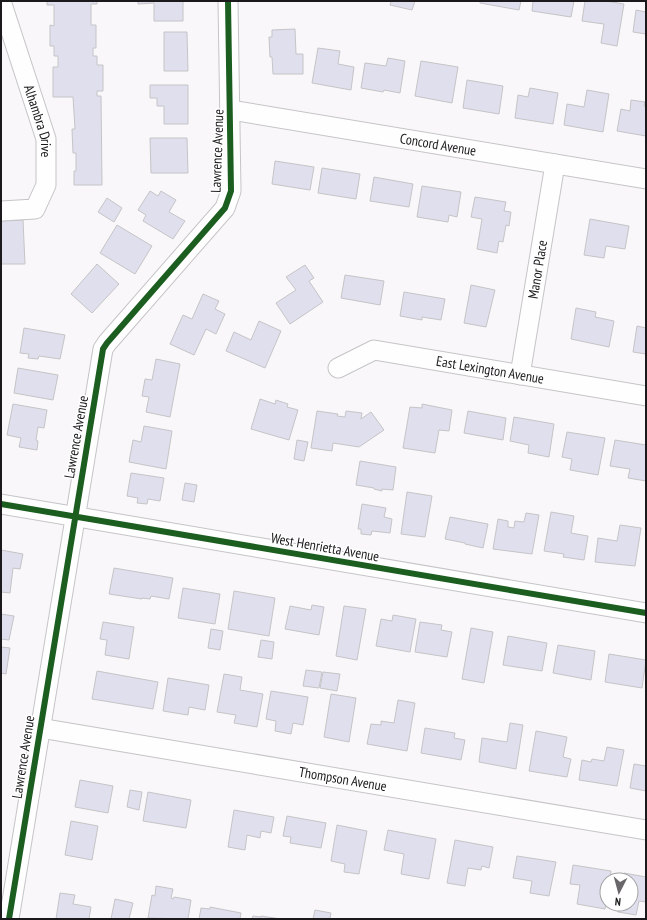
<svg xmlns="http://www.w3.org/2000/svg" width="647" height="920" font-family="'PT Sans Narrow',sans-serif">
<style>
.building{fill:#e0dfee;stroke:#c5c4c6}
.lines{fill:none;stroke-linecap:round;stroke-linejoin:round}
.street-casing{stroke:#c6c4c7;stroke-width:21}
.street{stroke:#fefefe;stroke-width:19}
.cycleway-casing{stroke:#fff;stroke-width:8}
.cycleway{stroke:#1b5e20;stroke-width:6}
.labels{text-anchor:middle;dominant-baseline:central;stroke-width:3;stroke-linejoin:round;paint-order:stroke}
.street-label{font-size:14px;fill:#1b191b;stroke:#fff}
</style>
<rect width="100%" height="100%" fill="#f9f7fa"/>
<path class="building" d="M47,1h50v3h-6v21h5v23h-3v8h4v9h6v26h-6v5h4l1,89h-28v-14h2v-18h-3l-1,-24h3l-2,-32h-20v-30h5v-11h-4v-10h-4v-21l4,1v-21h-7z
M138,1h45v20h-29v-18l-16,1z
M391,1h24l-3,9 -22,-5z
M480,1h41l-2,9 -39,-7z
M533,1h41l-3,16 -39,-6z
M585,1h21l18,3 -7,42 -16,-3 3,-19 -22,-3z
M636,10l10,2v22l-13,-2z
M295,29l1,25h7v20h-30l-1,-17h-2l-1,-20h3v-7z
M164,32h23l1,39h-24z
M318,48l22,3 -2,13 16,3 -3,23 -39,-7z
M388,58l17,3 -5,32 -16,-3 -1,2 -22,-4 4,-25 21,3z
M421,61l37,6 -6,36 -37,-7z
M467,80l36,6 -4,28 -36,-6z
M150,85h38v39h-24v-18h-7v-8h-7z
M530,88l28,5 -5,31 -38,-6 3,-23 10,2z
M587,90l22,4 -6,38 -39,-7 3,-21 17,3z
M631,100l14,2 -1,4 2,1v29l-29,-5 4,-22 9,2z
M150,138h37l1,35h-37z
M275,161l39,6 -4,23 -38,-6z
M322,168l38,6 -4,25 -38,-6z
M374,177l39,7 -4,23 -39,-6z
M422,186l39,6 -4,25 -8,-2 -1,7 -31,-5z
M150,191l8,5 3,-5 15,9 -7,12 16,9 -12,18 -30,-18 3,-6 -8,-5z
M475,197l31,5 -2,9 7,1 -2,14 -3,-1 -3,17 -4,-1 -2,12 -20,-4 5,-30 -11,-2z
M107,198l15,10 -8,14 -16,-10z
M590,219l39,7 -4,23 -19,-3 -2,12 -20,-3z
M23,220l2,44h-24v-43z
M117,225l35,21 -17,28 -35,-21z
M97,264l22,20 -27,29 -21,-19z
M305,265l9,13 -5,3 14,21 -33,22 -14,-21 20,-13 -10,-13z
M345,275l39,6 -4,24 -39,-7z
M471,285l24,5 -9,37 -22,-4z
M404,292l41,7 -4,21 -19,-3v3l-22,-4z
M203,294l16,7 -4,8 10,5 -9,20 -10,-5 -12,26 -24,-11 13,-29 9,4z
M576,308l20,4 -1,5 19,4 -5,26 -38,-8z
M259,321l22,10 -16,37 -39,-17 8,-19 17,8z
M637,326l9,2v26l-13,-2z
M24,328l41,7 -5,24 -21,-3 -1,3 -10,-1 1,-4 -9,-1z
M156,359l24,5 -10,53 -24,-5 3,-15 -7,-1 3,-17 7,1z
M18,368l40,7 -5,25 -39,-7z
M260,399l15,5 1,-4 12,4 -1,3 11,3 -9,30 -38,-11z
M13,404l34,6 -3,18 -6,-1 -2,13 2,1 -1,9 -18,-3 2,-9 -14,-3z
M422,404l30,6 -3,21 -10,-1 -4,23 -32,-5 7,-41 12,1z
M317,411l21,3 -1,2 8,1 1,-6 16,2 -1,6 10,-7 13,18 -25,17 -26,-4 -1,8 -21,-3z
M468,411l38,7 -3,22 -39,-7z
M514,417l40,7 -5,33 -21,-4 1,-8 -19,-4z
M144,426l28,5 -6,38 -37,-7 4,-22 8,2z
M567,432l38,6 -7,37 -28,-5 2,-11 -10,-2z
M297,440l11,2 -4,19 -10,-2z
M615,440l31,5v36l-18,-3 2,-9 -20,-3z
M360,461l36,6 -3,23 -11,-1v2l-8,-2v-1l-18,-3z
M131,473l33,5 -4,23 -12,-2 -1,5 -10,-1 1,-5 -11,-2z
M185,483l12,2 -3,17 -12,-2z
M407,492l25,4 -7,41 -24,-3z
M362,504l24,4 -2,9 8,2 -2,14 -18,-2 -1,4 -10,-1v-5h-3z
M551,512l23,4 -3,17 17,3 -4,24 -21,-3 1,-3 -20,-3z
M526,513l13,2 -7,39 -39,-5 5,-30 10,2v6l6,1 1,-7 9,1z
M450,517l38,7 -5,24 -18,-4v-1l-20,-4z
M620,525l21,3 -6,38 -40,-4 3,-24 19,3z
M1,550l22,4 -3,15 -7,-1 -3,25 -9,-1z
M114,568l59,10 -4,21 -18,-3 -1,3 -8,-1v1l-33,-5z
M183,588l37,6 -5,30 -37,-6z
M234,591l41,7 -6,38 -41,-7z
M312,605l12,2 -5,28 -34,-6 5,-23 21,4z
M344,606l22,3 -9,51 -21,-4z
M1,614l13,2 -5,24 -8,-1z
M393,615l23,4 -6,33 -34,-6 5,-27 11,2z
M103,622l31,5 -5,32 -24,-4 2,-15 -7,-1z
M420,622l22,3 -1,5 11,2 -5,25 -32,-5z
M471,628l22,4 -9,51 -22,-4z
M211,629l12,2 -3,19 -12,-2z
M508,636l39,7 -5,28 -39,-6z
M261,640l13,2 -2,17 -14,-2z
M558,645l37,6 -4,29 -38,-7z
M1,647l9,1 -4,26 -5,-1z
M609,654l37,6 -4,28 -37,-6z
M306,670l16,2 -3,16 -16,-2z
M97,671l61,11 -5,27 -61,-10z
M323,672l17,2 -3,17 -17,-3z
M224,674l18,3 -2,13 23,4 -6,33 -23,-4 2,-8 -19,-3z
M168,678l41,7 -4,25 -16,-3 -1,8 -25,-4z
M271,691l37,6 -5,28 -10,-2 -2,11 -16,-3 1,-10 -10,-2z
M331,694l25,4 -7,44 -25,-5z
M398,700l17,3 -8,48 -40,-7 4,-20 10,1v-4l13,2z
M510,723l13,2 -7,44 -37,-7 3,-24 25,4z
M425,728l30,5 -1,5 11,2 -4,20 -40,-7z
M536,731l31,6 -4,20 8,2 -4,18 -38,-6z
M607,747l17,3 -7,36 -38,-6 3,-20 9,2 1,-3 12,2z
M634,764l12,2v25l-16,-3z
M80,780l33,6 -5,27 -33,-6z
M130,790l12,2 -3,18 -12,-3z
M148,792l43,8 -5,28 -43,-7z
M234,810l40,7 -3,16 -10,-2 -1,7 -13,-3 -2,15 -17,-3z
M287,816l39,7 -5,25 -31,-5 1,-6 -8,-1z
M71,821l27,5 -6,34 -27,-5z
M337,825l30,6 -8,43 -15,-2 1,-8 -14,-3z
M388,830l48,9 -7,40 -28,-5 3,-20 -20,-4z
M455,840l38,7 -4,21 -7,-2 -1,4 -13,-2 -3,18 -18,-3z
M517,856l39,6 -7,34 -19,-3 2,-12 -19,-3z
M573,865l38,6 -1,9h-3v18l-2,11 -28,-5 3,-19 -10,-1z
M624,873l22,4v25l-7,-1 -3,14 -18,-3 1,-8h12v-24h-8z
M156,886l17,3 -2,9 2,1 1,-2 17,3 -3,19 -40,-1 4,-23 3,1z
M60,893l15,2 -2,9 18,3 -2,12h-33z
M115,899l18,4 -4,16h-18z
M210,907l31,6 -1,6h-41l2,-11 9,1z
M315,910l16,3 -1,5 3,1h-20z
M253,916l8,1v-1l20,3h-29z"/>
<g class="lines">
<defs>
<g id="street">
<path id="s1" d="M1,1l45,138v46l-11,24 -34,2"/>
<path id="s2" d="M231,110l415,69"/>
<path id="s3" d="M338,368l36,-18 272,46"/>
<path id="s4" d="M520,375l35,-211"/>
<path d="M1,504l645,109"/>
<path id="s5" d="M40,728l606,102"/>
<path d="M9,919l94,-570 4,-6 118,-135 6,-17 -3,-190"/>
</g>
</defs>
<use href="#street" class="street-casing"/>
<use href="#street" class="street"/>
<defs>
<path id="cycleway" d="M1,504l645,109
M9,919l94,-570 4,-6 118,-135 6,-17 -3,-190"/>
</defs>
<use href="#cycleway" class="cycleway-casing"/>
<use href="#cycleway" class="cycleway"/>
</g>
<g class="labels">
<g class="street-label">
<text stroke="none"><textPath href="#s1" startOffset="126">Alhambra Drive</textPath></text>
<text stroke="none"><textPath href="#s2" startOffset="210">Concord Avenue</textPath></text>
<text transform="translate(217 151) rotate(-88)">Lawrence Avenue</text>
<text stroke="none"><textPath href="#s4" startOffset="107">Manor Place</textPath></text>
<text stroke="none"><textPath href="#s3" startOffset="158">East Lexington Avenue</textPath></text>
<text transform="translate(76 437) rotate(-80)">Lawrence Avenue</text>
<text transform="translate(325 547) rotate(10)">West Henrietta Avenue</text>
<text transform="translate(23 757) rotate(-81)">Lawrence Avenue</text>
<text stroke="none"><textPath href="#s5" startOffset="307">Thompson Avenue</textPath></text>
</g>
</g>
<rect width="647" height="920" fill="none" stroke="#1b191b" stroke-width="4"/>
<g transform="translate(619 892) rotate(186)"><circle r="19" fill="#ffffff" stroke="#a4a3a4"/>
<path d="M0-3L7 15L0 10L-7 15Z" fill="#696769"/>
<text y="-6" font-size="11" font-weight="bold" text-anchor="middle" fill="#1b191b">N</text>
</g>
</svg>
